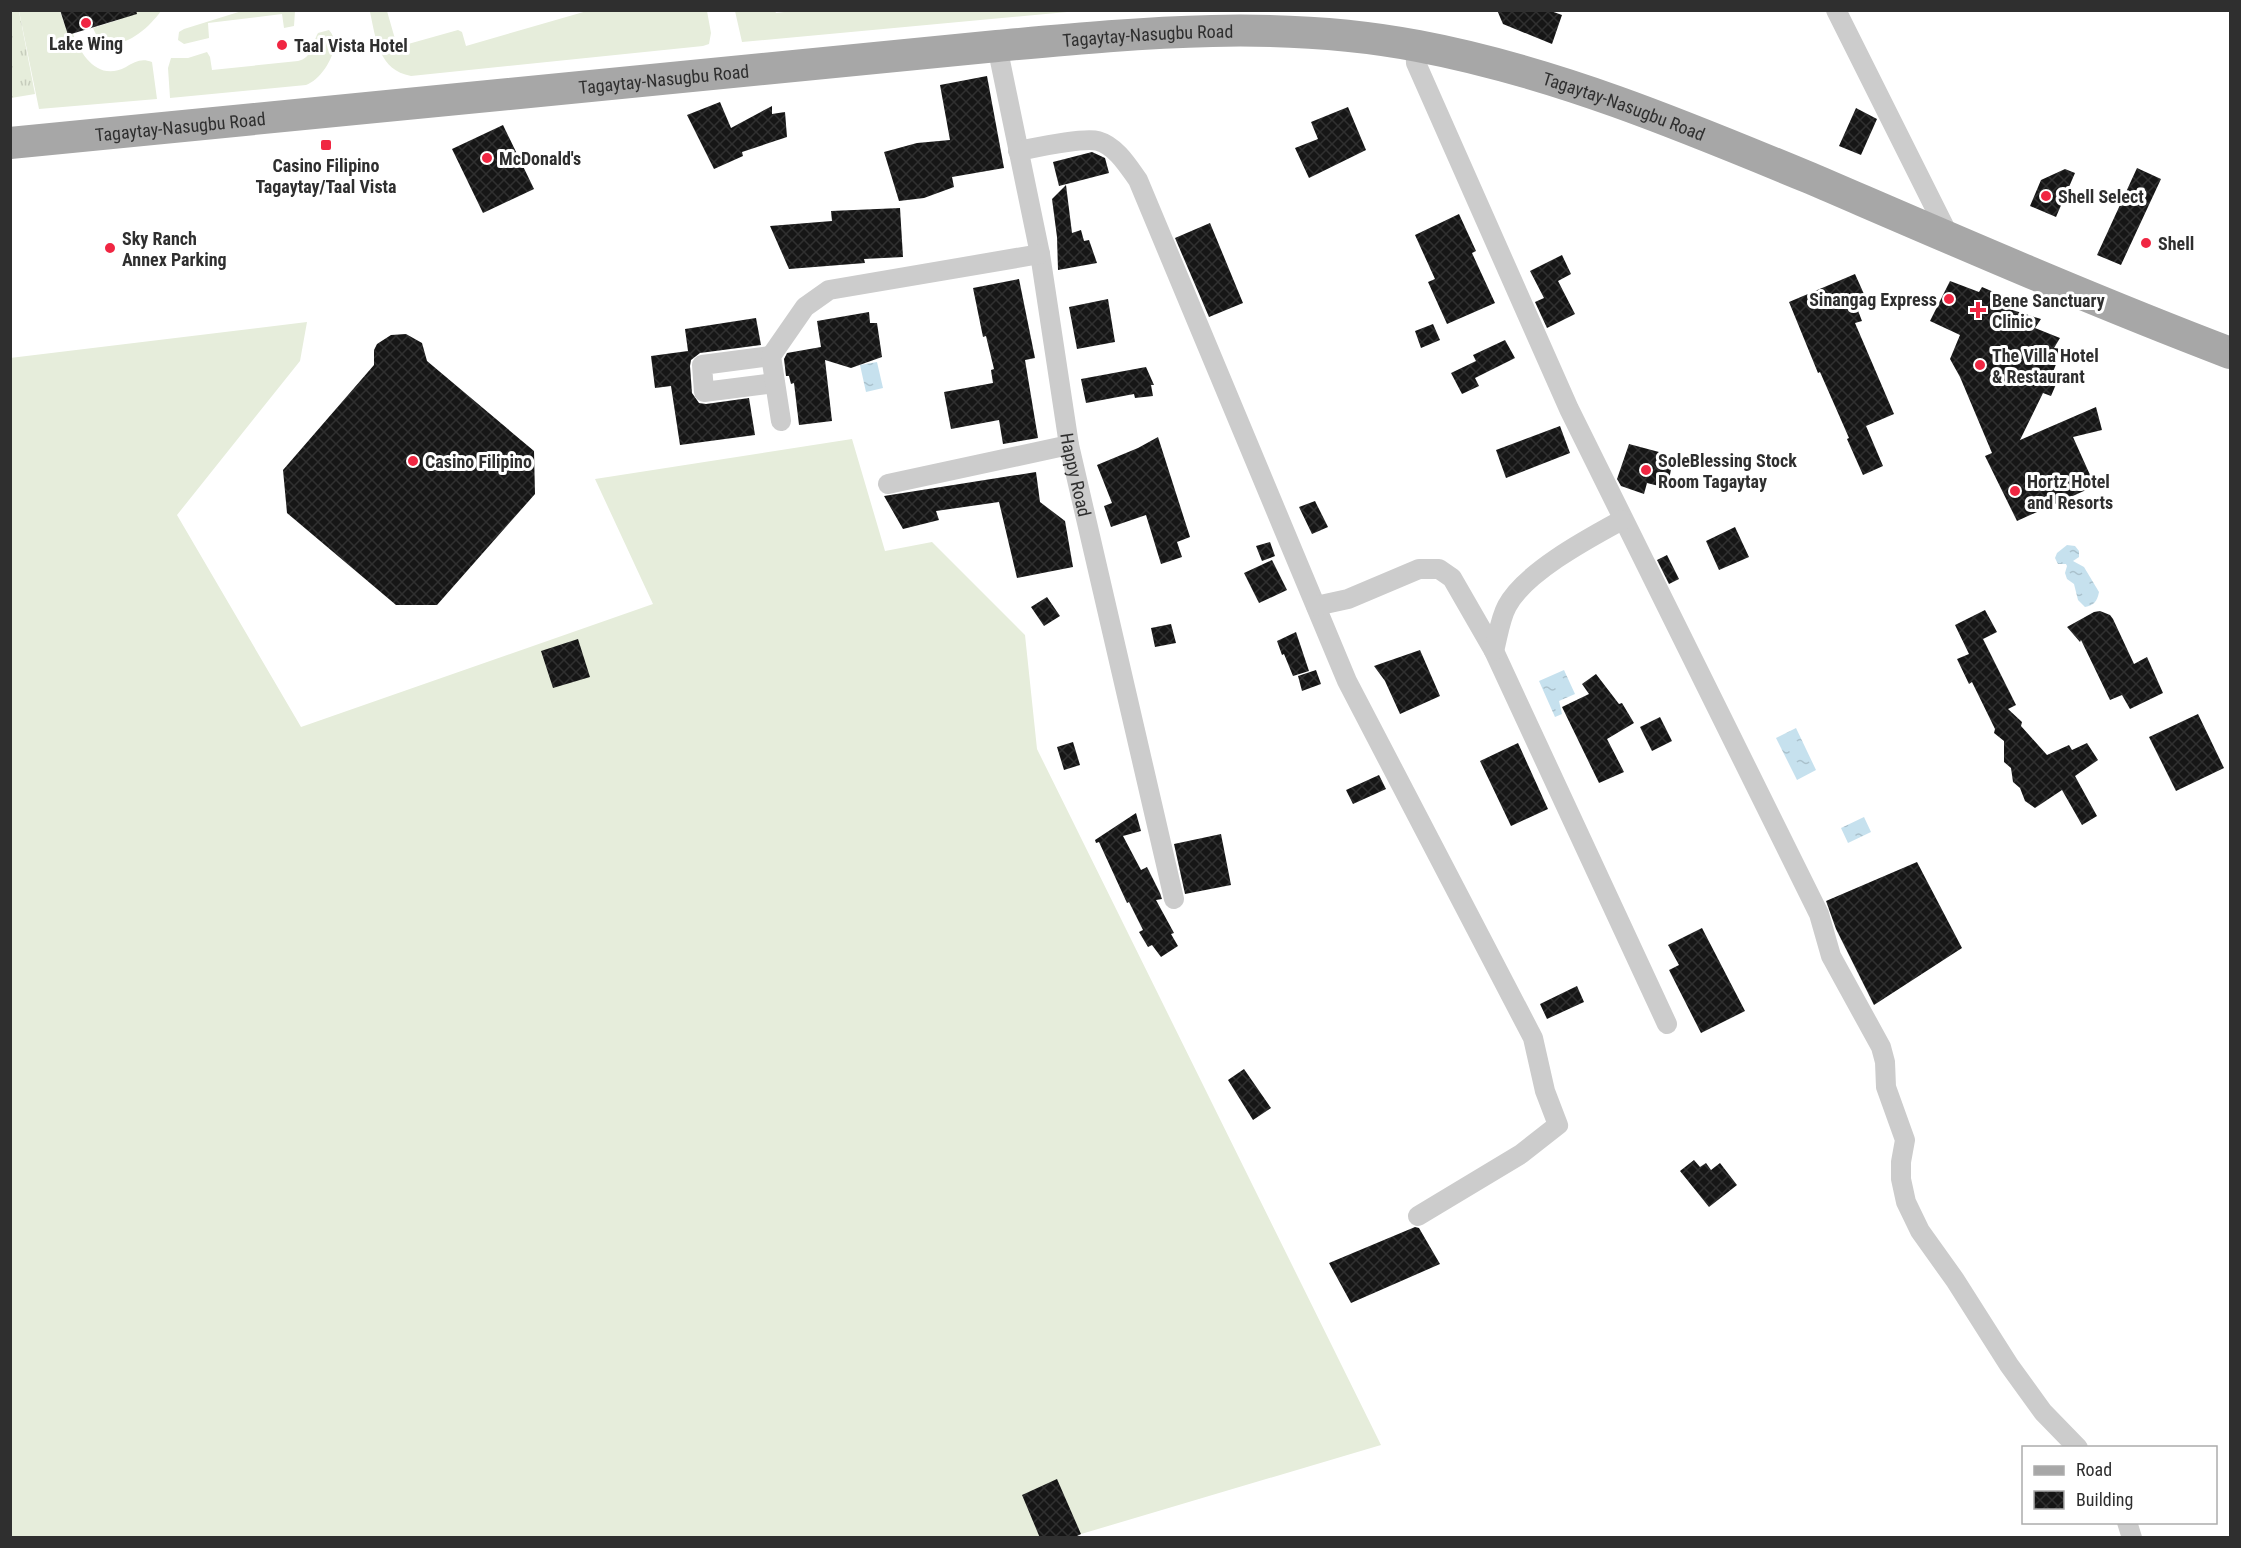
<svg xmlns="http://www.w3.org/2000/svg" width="2241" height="1548" font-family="'Roboto Condensed',sans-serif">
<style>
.grass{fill:#e6eddb}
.park{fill:url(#park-tufts)}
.water{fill:url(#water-ripples)}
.building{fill:url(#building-cross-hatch)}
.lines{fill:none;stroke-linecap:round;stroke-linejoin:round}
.street{stroke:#ccc;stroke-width:20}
.primary{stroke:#a7a7a7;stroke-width:32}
.poi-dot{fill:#f02642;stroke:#fff;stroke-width:2}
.labels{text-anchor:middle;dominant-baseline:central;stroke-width:6;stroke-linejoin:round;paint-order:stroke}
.street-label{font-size:18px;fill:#2f2f2f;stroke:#fff}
.poi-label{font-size:18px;font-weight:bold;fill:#2f2f2f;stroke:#fff;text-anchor:start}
</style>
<defs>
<pattern id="park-tufts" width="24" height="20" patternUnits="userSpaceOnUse" patternTransform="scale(1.5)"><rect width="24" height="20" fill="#e6eddb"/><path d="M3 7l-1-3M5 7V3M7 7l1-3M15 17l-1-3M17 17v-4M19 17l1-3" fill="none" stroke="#c6ccbc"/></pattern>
<pattern id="water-ripples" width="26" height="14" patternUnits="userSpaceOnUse" patternTransform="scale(1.5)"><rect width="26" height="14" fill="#c6e1ee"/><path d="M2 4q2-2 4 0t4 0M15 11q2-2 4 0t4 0" fill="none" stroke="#aac1cc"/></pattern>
<pattern id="building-cross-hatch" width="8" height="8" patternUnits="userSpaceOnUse" patternTransform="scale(1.5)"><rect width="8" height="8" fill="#161616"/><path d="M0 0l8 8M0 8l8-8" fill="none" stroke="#303030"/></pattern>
</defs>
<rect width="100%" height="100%" fill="#fff"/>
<path class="grass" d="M245,10l50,1 -1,15 -10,2 -2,-14 -74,9 1,15 -25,6 -6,-4 1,-8 5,-3z
M800,10h278v1l-336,31 -7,-31h40l1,2z
M19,11h41l8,24 5,-1c8,21 25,48 53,33 9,-5 15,-9 26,-5l5,37 -118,10z
M119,11h42c-13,18 -37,39 -61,32l-7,-15 28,-9z
M587,11h120l4,22 -2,11 -6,2 -292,30c-32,-6 -35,-36 -41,-64v-1h17l8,28 6,7 57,-16 4,2 4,14z
M329,30c15,15 -6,49 -23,55l-136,13 -2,-30 3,-10h17l19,-6 3,5 2,13 86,-9c14,-3 14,-17 20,-28z
M307,322l-7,39 -123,154 124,212 352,-123 -58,-125 257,-40 33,112 47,-9 93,93 12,114 344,696 -310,92h-1060l-1,-1179z"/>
<path class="park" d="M11,10l8,1 16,83 -24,4z"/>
<path class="water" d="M877,362l6,26 -17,4 -6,-27z
M2067,545l8,1 4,5v6l-6,4 11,6 15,25c-2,10 -5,13 -14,15l-7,-7 -4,-16 -7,-5 -2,-6 2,-7 -1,-2h-8l-3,-6 2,-5z
M1564,670l11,24 -16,7 3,13 -7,3 -16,-36z
M1796,728l20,42 -19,10 -21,-42z
M1864,817l7,15 -23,11 -7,-15z"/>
<path class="building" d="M60,10h76l1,4 -69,21z
M1497,10h51l14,5 -10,29 -49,-20z
M987,76l17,92 -52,9 2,10 -30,11 -25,3 -15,-49 33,-9 33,-3 -10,-55z
M720,102l11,26 41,-22v8l13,-2 2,25 -45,15 1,4 -29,13 -27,-54z
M1348,107l18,43 -57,28 -14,-30 23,-9 -7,-17z
M1856,108l21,11 -16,36 -22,-9z
M503,125l31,64 -51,24 -31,-64z
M1092,152l13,6 4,15 -50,13 -6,-24z
M2137,168l24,11 -40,86 -24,-10z
M2065,169l10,4 -19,44 -26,-11 11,-26z
M1066,185l6,48 9,-3 3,11 5,-1 8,23 -39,7 -1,-33 -5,-38z
M900,208l3,49 -39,2 1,4 -76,6 -19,-43 62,-5 -1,-10z
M1459,214l17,37 -4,2 23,50 -48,21 -19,-42 7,-3 -20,-44z
M1210,223l33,80 -34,14 -34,-79z
M1562,255l9,19 -13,7 17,33 -28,14 -12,-26 9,-4 -14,-27z
M1855,274l13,29 -11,5 5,13 -7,2 39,91 -28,12 17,40 -20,9 -16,-36 2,-1 -29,-66 -2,1 -29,-71z
M1019,279l16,79 -10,2 13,78 -35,6 -4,-24 -48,9 -7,-37 49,-9 -2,-13 3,-1 -8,-33 -3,1 -10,-49z
M1950,281l29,11 3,-5 14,6 -6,10 51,16 -6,9 25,10 -6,10 8,1 -9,23 7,3 -9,21 -8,-3 -23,47 76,-33 6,23 -29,7 22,49 -78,35 -32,-65 7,-3 -32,-76 -10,-18 10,-24 -30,-14z
M1108,299l7,43 -38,7 -8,-42z
M869,312l1,11h7l5,34 -31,11 -26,-8 7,61 -33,4 -5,-42 -3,1 -2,-8h-3l-2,-17 3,-6 34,-6 -4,-26z
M756,318l5,27 -61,8 -9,7 -1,6 2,27 7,10 7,1 43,-6 6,37 -75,10 -9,-59 -16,2 -4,-32 37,-5 -3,-22z
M1433,324l7,16 -19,8 -6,-17z
M406,334l16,9 5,18 107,90 1,43 -98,111h-41l-109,-92 -4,-43 91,-105v-15l3,-6 14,-9z
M1505,340l10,18 -40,20 4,8 -17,8 -11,-21 25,-12 -3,-6z
M1146,367l8,18h-3l2,11 -18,2 -1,-4 -48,9 -5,-24z
M1560,426l10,27 -64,25 -10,-28z
M1158,437l32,100 -13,5 5,15 -21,7 -15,-49 -35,12 -7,-21 8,-3 -15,-38 41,-17z
M1629,444l45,12 -7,32 -20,-5 -3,11 -23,-8 -4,-7z
M1036,472l4,30 25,19 8,46 -56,11 -18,-76 -63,9 3,9 -36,9 -19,-33z
M1315,501l13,26 -16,7 -13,-27z
M1735,527l14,30 -30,13 -13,-29z
M1270,542l5,14 -13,5 -6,-15z
M1667,555l12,24 -10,5 -12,-24z
M1272,560l15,30 -28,13 -15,-30z
M1047,597l13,19 -16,10 -13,-19z
M1985,610l12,22 -14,7 33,66 -8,4 14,13 -1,4 26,29 22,-10 3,5 15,-7 11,17 -23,16 22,40 -15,9 -20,-35 -27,18 -10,-7 -5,-13 -7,-6 -2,-14 -7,-6v-21l-10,-8 1,-4 -23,-47 -3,2 -12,-25 12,-5 -14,-29z
M2100,611l10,4 3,4 21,45 13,-7 16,36 -33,16 -8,-14 -12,5 -29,-60 -1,2 -13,-15 27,-15z
M1171,624l5,19 -21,4 -4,-19z
M1296,632l13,39 -16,5 -9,-22 -2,1 -5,-14z
M578,639l12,38 -37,11 -12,-37z
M1420,650l20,46 -40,18 -15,-33 -11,-15z
M1316,670l5,14 -19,7 -4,-15z
M1596,674l23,30 3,-1 12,20 -27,16 17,33 -25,11 -37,-76 27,-13 -7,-10z
M2198,714l26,54 -48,23 -27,-54z
M1660,717l12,24 -20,10 -12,-24z
M1073,742l7,23 -16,5 -7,-23z
M1518,743l30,66 -37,17 -31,-65z
M1379,775l7,14 -33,15 -7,-14z
M1136,813l5,18 -18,5 18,34 6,-3 13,26 2,6 -6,1 18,33 -3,1 7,12 -17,11 -9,-12 -4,2 -9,-15 4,-2 -14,-28 -2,1 -28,-61 -3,1 -1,-3z
M1221,834l10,51 -46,9 -11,-50z
M1917,862l45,86 -88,57 -38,-76 -10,-28z
M1702,928l43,83 -44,22 -32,-63 10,-5 -11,-20z
M1577,986l7,16 -37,17 -7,-15z
M1244,1069l27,39 -18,12 -25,-40z
M1694,1160l6,7 6,-4 5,7 9,-7 17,22 -28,22 -29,-36z
M1415,1227l4,1 21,36 -89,39 -22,-40z
M1057,1479l24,55 -8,4h-33l-18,-43z"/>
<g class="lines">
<g class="street">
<path d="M1836,10l114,228"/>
<path d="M1415,45l1,18 153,346 250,505 12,42 50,91 4,15 1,25 19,53 -4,22v17l5,23 14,29 35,49 54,85 34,47 35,36"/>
<path id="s1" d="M997,46l43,208 29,191 105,454"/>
<path d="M1018,151c16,-3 66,-14 80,-10 18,5 30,25 40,39l209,501 186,357 12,53 13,34 -37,29 -103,62"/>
<path d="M771,356l-69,9 2,27 71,-9"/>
<path d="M781,421l-10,-65 34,-49 24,-17 211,-36"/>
<path d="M888,484l181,-39"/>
<path d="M1316,606l32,-7 71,-30h20l13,9 42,73 173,373"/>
<path d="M1494,651c4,-15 6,-32 13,-45 18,-34 82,-68 115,-86"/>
<path d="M2127,1522l5,16"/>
</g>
<path class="primary" id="s2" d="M10,143l987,-97c140,-13 281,-27 421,0 138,26 269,81 399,135 137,59 274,119 413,172"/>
</g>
<g class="poi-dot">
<circle cx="86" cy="23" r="6"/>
<circle cx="282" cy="45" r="6"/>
<rect x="320" y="139" width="12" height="12" rx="3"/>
<circle cx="487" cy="158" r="6"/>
<circle cx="2046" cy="196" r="6"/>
<circle cx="2146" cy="243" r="6"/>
<circle cx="110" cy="248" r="6"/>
<circle cx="1949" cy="299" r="6"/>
<path d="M1975 301h6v6h6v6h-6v6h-6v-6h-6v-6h6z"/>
<circle cx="1980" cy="365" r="6"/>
<circle cx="413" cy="461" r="6"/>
<circle cx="1646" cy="470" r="6"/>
<circle cx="2015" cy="491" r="6"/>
</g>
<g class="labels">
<g class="street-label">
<text stroke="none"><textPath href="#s2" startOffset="1143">Tagaytay-Nasugbu Road</textPath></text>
<text stroke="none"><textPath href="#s2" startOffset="657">Tagaytay-Nasugbu Road</textPath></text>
<text stroke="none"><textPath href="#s2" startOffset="1629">Tagaytay-Nasugbu Road</textPath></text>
<text stroke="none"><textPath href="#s2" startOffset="171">Tagaytay-Nasugbu Road</textPath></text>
<text stroke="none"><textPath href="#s1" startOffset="436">Happy Road</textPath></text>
</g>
<g class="poi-label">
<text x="86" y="43" text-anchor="middle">Lake Wing</text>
<text x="294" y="45">Taal Vista Hotel</text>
<text x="499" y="158">McDonald's</text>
<text x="326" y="165" text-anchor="middle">Casino Filipino<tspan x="326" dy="21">Tagaytay/Taal Vista</tspan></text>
<text x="2058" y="196">Shell Select</text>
<text x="122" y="238">Sky Ranch<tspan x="122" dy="21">Annex Parking</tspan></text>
<text x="2158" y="243">Shell</text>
<text x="1937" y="299" text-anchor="end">Sinangag Express</text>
<text x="1992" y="300">Bene Sanctuary<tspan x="1992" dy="21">Clinic</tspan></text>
<text x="1992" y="355">The Villa Hotel<tspan x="1992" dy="21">&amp; Restaurant</tspan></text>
<text x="1658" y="460">SoleBlessing Stock<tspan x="1658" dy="21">Room Tagaytay</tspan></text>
<text x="425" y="461">Casino Filipino</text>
<text x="2027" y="481">Hortz Hotel<tspan x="2027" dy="21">and Resorts</tspan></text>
</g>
</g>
<rect width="2241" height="1548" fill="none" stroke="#2f2f2f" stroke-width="24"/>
<rect x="2022" y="1446" width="195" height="78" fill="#ffffff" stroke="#acacac" stroke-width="1.5"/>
<rect x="2034" y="1466" width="30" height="9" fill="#a7a7a7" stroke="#acacac" stroke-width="1.5"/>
<text x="2076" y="1476" font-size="18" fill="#2f2f2f">Road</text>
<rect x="2034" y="1491" width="30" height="18" fill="url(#building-cross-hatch)" stroke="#acacac" stroke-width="1.5"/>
<text x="2076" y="1506" font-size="18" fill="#2f2f2f">Building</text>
</svg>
